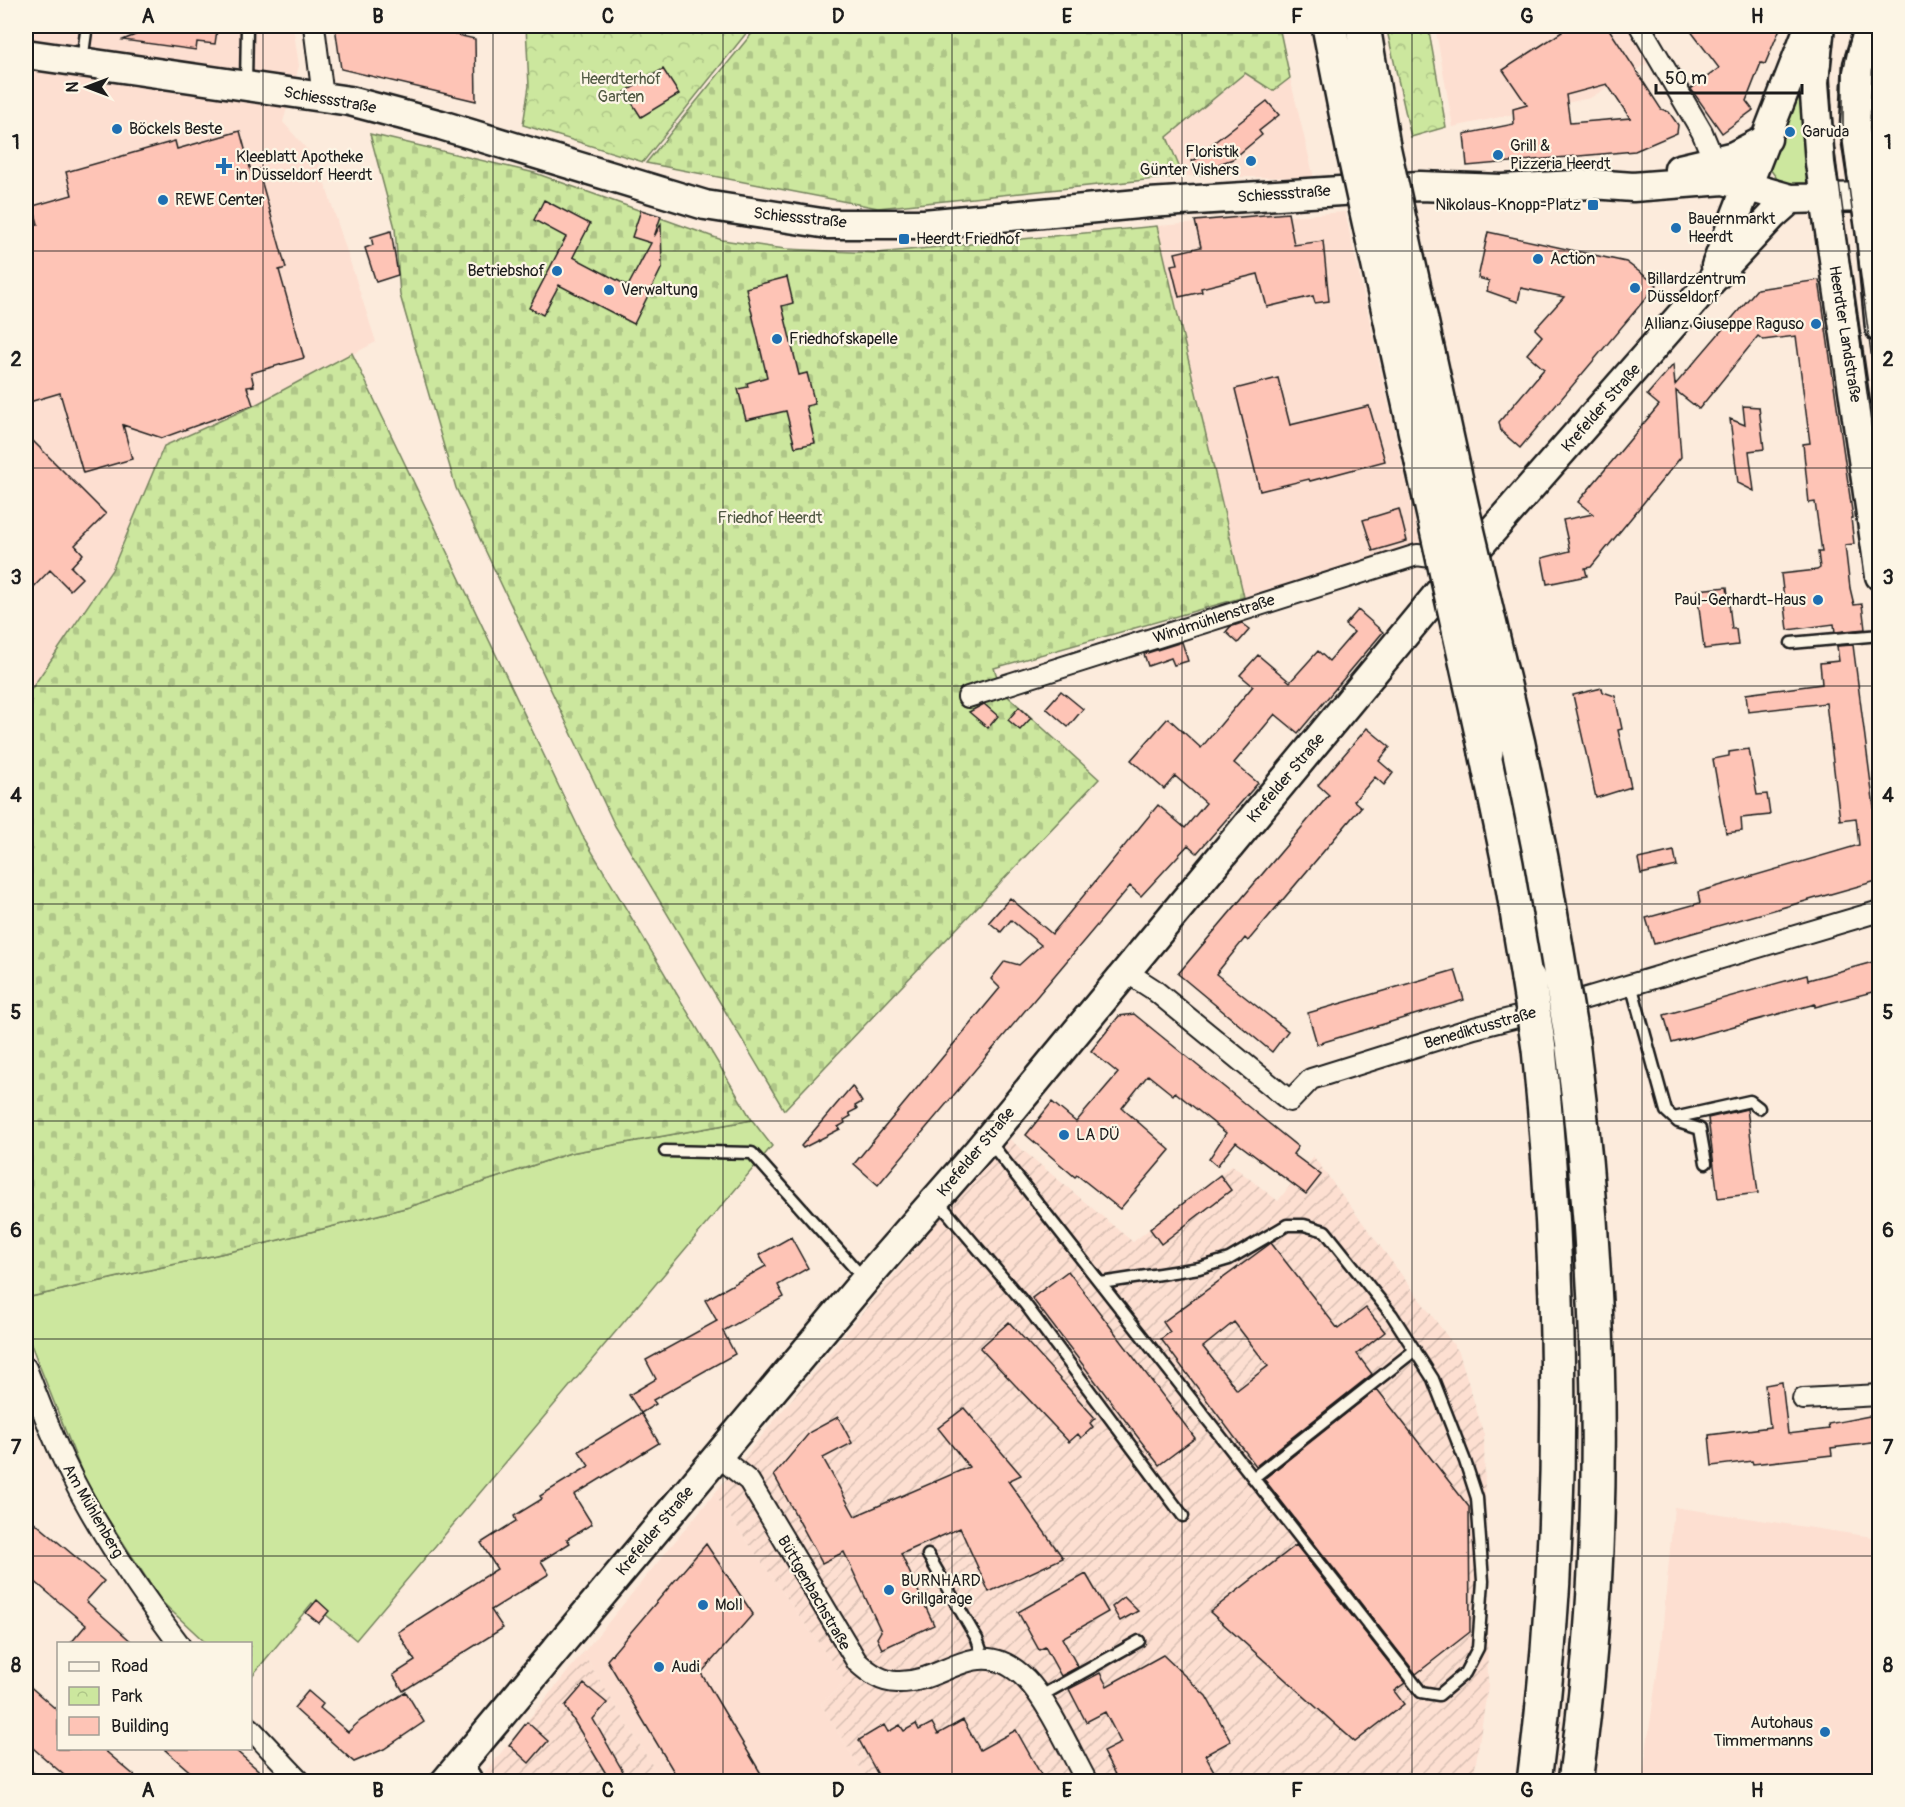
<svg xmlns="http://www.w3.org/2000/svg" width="1905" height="1807" font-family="Pangolin,sans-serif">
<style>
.built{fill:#fddfd1}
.industrial{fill:url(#industrial-furrows)}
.grass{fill:#cce79e;stroke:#74825d;stroke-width:1.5}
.cemetery{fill:url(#cemetery-stones);stroke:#74825d;stroke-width:1.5}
.park{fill:url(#park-crowns);stroke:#74825d;stroke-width:1.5}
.building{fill:#fec4b6;stroke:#1c1c1c;stroke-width:1.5;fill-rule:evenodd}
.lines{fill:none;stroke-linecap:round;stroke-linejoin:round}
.lane-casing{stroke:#1c1c1c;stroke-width:15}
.street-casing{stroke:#1c1c1c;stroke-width:24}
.secondary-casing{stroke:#1c1c1c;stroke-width:33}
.highway-casing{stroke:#1c1c1c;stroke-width:38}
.lane{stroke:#fcf5e5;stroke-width:10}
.street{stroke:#fcf5e5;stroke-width:20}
.secondary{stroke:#fcf5e5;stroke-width:28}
.highway{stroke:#fcf5e5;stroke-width:33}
.tram{stroke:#1c1c1c;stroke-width:1.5}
.highway-bridge-casing{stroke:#1c1c1c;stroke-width:38;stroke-linecap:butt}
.highway-bridge{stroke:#fcf5e5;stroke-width:33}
.grid{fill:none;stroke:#1c1c1c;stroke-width:1.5;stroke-opacity:0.55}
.poi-dot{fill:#1f6fb2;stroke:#fcf5e5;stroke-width:2}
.labels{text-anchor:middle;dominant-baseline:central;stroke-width:4.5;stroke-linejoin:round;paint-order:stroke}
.park-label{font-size:16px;fill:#515943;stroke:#fcf5e5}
.street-label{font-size:16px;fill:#1c1c1c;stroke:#fcf5e5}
.poi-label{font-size:16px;fill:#1c1c1c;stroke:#fcf5e5;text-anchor:start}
.neatline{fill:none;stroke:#1c1c1c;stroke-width:2}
.grid-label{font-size:20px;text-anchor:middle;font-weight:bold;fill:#1c1c1c}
</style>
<defs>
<pattern id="industrial-furrows" width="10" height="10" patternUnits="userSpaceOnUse" patternTransform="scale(1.5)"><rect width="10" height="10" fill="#fddfd1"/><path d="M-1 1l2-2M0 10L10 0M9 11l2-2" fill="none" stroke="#d8bfb3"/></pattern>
<pattern id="cemetery-stones" width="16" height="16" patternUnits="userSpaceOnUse" patternTransform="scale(1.5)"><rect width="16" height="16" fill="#cce79e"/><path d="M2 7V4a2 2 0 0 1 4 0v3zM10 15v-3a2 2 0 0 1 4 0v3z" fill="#afc688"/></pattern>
<pattern id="park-crowns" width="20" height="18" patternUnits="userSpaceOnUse" patternTransform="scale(1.5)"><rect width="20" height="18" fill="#cce79e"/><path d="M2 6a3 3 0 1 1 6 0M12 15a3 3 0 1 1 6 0" fill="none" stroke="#afc688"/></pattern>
</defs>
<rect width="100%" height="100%" fill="#fcebdc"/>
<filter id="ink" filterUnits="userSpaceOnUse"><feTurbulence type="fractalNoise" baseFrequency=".0167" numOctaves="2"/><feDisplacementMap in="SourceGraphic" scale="12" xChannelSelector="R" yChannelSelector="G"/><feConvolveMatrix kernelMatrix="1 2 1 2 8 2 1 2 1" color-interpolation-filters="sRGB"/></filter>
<g filter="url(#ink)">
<path class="built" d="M26,26h267l6,40 -16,56 35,40 58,180 -121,63 -91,41 -52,124 -86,127z
M1435,26h205l18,31 -68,41 -137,29z
M1245,73l28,18 17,-13 24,100 -131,-2 -16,-39z
M1345,212l75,331 -176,54 -87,-371z
M714,1494l132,188 -25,22 47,77h-206l-79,-128z
M1674,1507l205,31v243h-237l19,-136z"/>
<path class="industrial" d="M1007,1137l126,105 99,-77 46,36 35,-45 146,196 25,83 4,250 -15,96h-605l-47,-77 25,-22 -132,-188z
M583,1653l79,128 -185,1z"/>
<path class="grass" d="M1803,72l14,112 -26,3 -10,-3 -11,-15 2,-12z
M752,1120l20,26 -416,494 -44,-37 -61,74 -1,-33 -44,-1 -44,-41 -73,-112 -63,-158v-34l225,-51 158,-40 161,-54z"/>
<path class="cemetery" d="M758,26h521l11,52 -17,13 -28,-18 -78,64 16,39 -305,32 -232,-45z
M370,134l165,39 187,67 63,9 92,4 280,-27 87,371 -250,71 8,23 97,88 -315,331 -169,-284 -159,-338 -56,-193 -5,-67z
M352,353l230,482 170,285 -182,33 -161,54 -158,40 -225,51v-601l86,-127 52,-124 91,-41z"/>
<path class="park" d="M526,26h226l-109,136 -120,-37 6,-39z
M1386,26h42l18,101 -35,10z"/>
<path class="building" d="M162,26l55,4 -2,14 -18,-2 -1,8 -73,-10 29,-12 9,1z
M335,26h83l57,13 1,62 -135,-32z
M1558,26h49l54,83 8,3 9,13 -1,8 -42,18 -168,15 -3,-32 50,-10 -1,-15 14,-4 -24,-35 59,-38zM1607,84l23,34 -60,5 -4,-28z
M1687,26h94l-16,38 -4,-1 -15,38 7,9 -31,23 -31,-44 28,-21z
M663,69l16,25 -38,23 -16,-25z
M1267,101l12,14 -20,16 3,4 -29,24 -14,5 1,3 -6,3 1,3 -20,2 -3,-14 17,-8 -2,-5z
M240,131l11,40 7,-2 28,99 -7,2 25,88 -53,15 3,13 -7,1 6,18 -91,33 -39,-13 9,34 -49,14 -23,-80 -34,10v-176l12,-3 -5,-18 39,-11 -6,-23 109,-31 2,8z
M544,200l46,24 -17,33 55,29 23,-43 -19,-6 9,-27 20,6 -7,21 7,-13 1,43 -28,57 -75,-39 -16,30 -14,-7 37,-71 -32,-17z
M1288,213l6,32 29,-4 6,60 -14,2 -2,-7 -46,11 -9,-33 -57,14 1,4 -23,5 -8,-32 7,-1 -3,-11 26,-6 -6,-26z
M391,231l7,44 -22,7 -11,-34 8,-3 -2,-8z
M1488,232l138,30 31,23 -137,163 -19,-17 -2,-9 45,-53 -17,-15 15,-18 -7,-7 29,-32 -43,-9 -3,14 -31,-11 2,-10 -11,-3z
M787,277l6,26 -11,3 17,69 8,-2 8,31 -9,2 9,37 -20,4 -9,-36 -40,9 -8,-31 10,-2 -1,-4 20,-6 -21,-89z
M1819,280l34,238h-2l3,26 -9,1 5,43 4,17 8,-1 3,25 -30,3 -1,-8 -46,6 -7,-56 36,-4 3,-2 -2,-16h4l-7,-50 -6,1 -6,-59 7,-1 -14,-107 -33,4 -5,-4 -59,73 -23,-18 5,66 -90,110 -6,1 2,8 -40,8 -5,-26 28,-7 -7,-31 30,-6 -15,-12 81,-97 -12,-10 26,-30 2,20 82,-96z
M1278,378l12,47 79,-19 16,55 -75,20 -1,-2 -49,12 -25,-102z
M1743,406l16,1 5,42 -15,2 5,40 -16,-8 -8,-64 15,6z
M26,434l80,80 -31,31 8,9 -12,13 11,11 -12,12 -20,-20 -24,25z
M1399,509l8,32 -34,10 -10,-31z
M1727,587l5,42h4l2,16 -34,4 -7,-59z
M1358,610l25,22 -85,101 -23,-19 -41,49 24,20 -61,70 -9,-8 -47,51 -11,-10 -252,299 -24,-21 146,-176 -9,-9 14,-18 14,4 22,-20 -30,-25 -10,12 -12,-10 21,-24 42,36 106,-129 27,23 21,-25 -31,-27 -11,13 -33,-29 37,-42 33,30 52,-62 -13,-11 18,-20 32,27 28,-31 11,10 25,-29 -9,-7z
M1242,623l8,6 -12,14 -12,-11 4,-5z
M1182,642l6,19 -14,4 -3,-7 -23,8 -4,-12z
M1853,645l22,170 5,65 -226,64 -8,-26 54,-15 -2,-11 161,-47 -3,-27 -16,2 -14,-117 -78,9 -2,-18 76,-10 -2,-21 19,-2 -2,-15z
M1602,688l1,4 12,4 7,33 -4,1 13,57 -35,11 -23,-103z
M1061,691l22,18 -15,18 -22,-19z
M984,704l14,12 -10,12 -19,-16z
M1019,707l12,11 -11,12 -12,-10z
M1367,728l23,19 -11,14 14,12 -9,12 -9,-8 -21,24 7,6 -113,134 -3,-3 -29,36 72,57 -16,21 -94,-78 151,-179 -11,-10z
M1749,749l8,46 10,-1 3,21 -29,3 1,13 -16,2 -13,-74 16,-3v-4z
M1674,851l3,15 -36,8 -3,-15z
M1880,960v30l-65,17v-3l-143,39 -8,-28 143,-40 1,5z
M1455,970l9,30 -147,44 -9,-31z
M1134,1014l164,133 -5,7 28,21 -15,19 -70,-52 -19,24 -8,-7 17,-26 -51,-41 -2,3 -25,-20 -26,33 48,42 -50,59 -43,-34 -2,2 -49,-42 26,-33 24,20 42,-49 -27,-22 28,-35z
M852,1086l10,16 -7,4 2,3 -8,4 2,3 -7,4 1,3 -7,4 2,2 -37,19 -2,-2z
M1747,1109l11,84 -40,5 -10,-80z
M1220,1175l11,15 -70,54 -11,-15z
M791,1237l17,31 -30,17 6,12 -61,34 12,23 -82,46 3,4 -15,9 18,30 -85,52 18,29 -25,15 3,4 -29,18 8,13 -58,36 12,18 -100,63 -10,-16 22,-14 -17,-29 99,-63 -16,-26 35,-22 -2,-5 28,-17 -2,-3 49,-30 -10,-15 62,-38 -12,-18 27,-16 -10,-19 71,-39 -12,-21 61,-34 -7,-11z
M1271,1243l67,86 28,-21 19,24 -28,22 15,20 -116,92 -95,-127 9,-7 -7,-10zM1234,1322l34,44 -31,24 -34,-43z
M1068,1271l127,167 -36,27 -127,-167z
M1009,1322l86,96 -5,5 3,4 -12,11 -3,-4 -9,8 -89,-94z
M1782,1382l6,52 41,-5 -1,-5 52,-10v28l-49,6 1,7 -79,9 -1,-3 -40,5 -3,-31 61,-8 -5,-42z
M1377,1389l92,118 1,125 -54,42 -152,-195z
M964,1408l57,67 -13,6 55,77 -74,34 -29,-64 -59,26 33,71 -52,24 -5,-11 4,-7 -37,-79 -22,11 -48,-88 36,-43 28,-15 14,26 -29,15 32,58 114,-49 -31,-39z
M26,1515l78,66 -18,20 48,43h-64l16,-19 -60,-51z
M706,1544l47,70 -52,59 65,109h-86l-73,-122z
M1296,1545l109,138 -11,8 10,13 -49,38 -145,-130z
M1086,1574l22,38 -46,26 16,29 -17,9 -16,-29 -6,3 -21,-38z
M1124,1597l14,14 -18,10 -8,-14z
M317,1600l12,11 -10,12 -13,-10z
M1163,1655l43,41 25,45 -26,14 15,27h-101l-16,-30 18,-9 -16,-31 -19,10 -17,-33 31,-16 7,13z
M26,1683l32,28v38h45l39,33h-70l-46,-40z
M584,1684l23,19 -14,16 32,56 -10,7h-4l-46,-76z
M308,1691l15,13 -3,4 28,24 13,-12 45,-28 18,30 -40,27 -30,13 -60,-54z
M963,1720l17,30 36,-20 29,52h-163l-23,-42 25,-15 4,7 12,-7 4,6 12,-7 3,6 13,-7 6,11z
M527,1722l21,19 -19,22 -20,-18z
M164,1749h70l38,33h-70z"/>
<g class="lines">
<defs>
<path id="lane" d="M82,61l4,-29
M246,85l1,-59
M1791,643l89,-8
M1631,984l35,127 12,11 22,7 6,34
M1674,1118l76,-17 9,7
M989,1141l432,551 18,3 26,-22 13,-25 5,-67 -6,-83 -12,-37 -32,-82 -41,-64 -67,-84 -21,-6h-17l-58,34 -30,9 -98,15
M665,1151l87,2 113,127
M936,1199l89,105 158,212
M1253,1478l162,-128
M928,1555l49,84 7,20
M1039,1697l100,-56
M465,1759l14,23"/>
<path id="street" d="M314,26l9,71
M1640,26l62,106 12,29 -1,9
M968,697l449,-142 21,3 10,7
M1125,971l28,18 137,112 21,-22 163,-51 75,-19 331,-98
M26,1368c12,31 24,63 38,93 31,65 72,125 115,183
M1803,1399l77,-4
M718,1456l31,25 108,181c11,10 24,20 40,20 48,2 81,-51 129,-3 22,22 45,74 61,103
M250,1728l51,54
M26,1781v1"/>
<path id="secondary" d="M1820,26l-6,56 6,81 60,413
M1870,26l-12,39 -3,64 16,106 9,93
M26,54l324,47 91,24 264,80 123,19h96l225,-21 271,-17 82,3 90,-5 41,3 91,-7 67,19 75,-2
M1679,169l55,-13 33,-17
M1716,266l92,-236
M445,1782l420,-502 113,-129 479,-580 255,-291 61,-65 18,-16"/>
<path id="highway" d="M1329,26l25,127
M1363,26l20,120
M1486,752l23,111 19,115
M1572,1041c31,245 38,495 3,741
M1534,1782c32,-244 30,-488 5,-733"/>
</defs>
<use href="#lane" class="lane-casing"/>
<use href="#street" class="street-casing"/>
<use href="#secondary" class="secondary-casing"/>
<use href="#highway" class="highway-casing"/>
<use href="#lane" class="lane"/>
<use href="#street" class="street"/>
<use href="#secondary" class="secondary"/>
<use href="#highway" class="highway"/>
<path class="tram" d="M1835,26l-5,46 4,73 46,345
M1853,26l-10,46v70l37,278"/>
<defs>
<path id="highway-bridge" d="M1383,146l79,362 56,236 23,114 31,183
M1354,153l132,599
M1528,978l11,71"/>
</defs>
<use href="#highway-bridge" class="highway-bridge-casing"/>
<use href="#highway-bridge" class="highway-bridge"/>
</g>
</g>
<path class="grid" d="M263,26v1756M493,26v1756M723,26v1756M952,26v1756M1182,26v1756M1412,26v1756M1642,26v1756M26,251h1854M26,468h1854M26,686h1854M26,904h1854M26,1121h1854M26,1339h1854M26,1556h1854"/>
<g class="poi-dot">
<circle cx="117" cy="129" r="6"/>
<circle cx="1790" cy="132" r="6"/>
<circle cx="1498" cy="155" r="6"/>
<circle cx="1251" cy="161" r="6"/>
<path d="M221 157h6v6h6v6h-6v6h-6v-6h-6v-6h6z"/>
<circle cx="163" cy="200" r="6"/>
<rect x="1587" y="199" width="12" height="12" rx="3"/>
<circle cx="1676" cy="228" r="6"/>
<rect x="898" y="233" width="12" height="12" rx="3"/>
<circle cx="1538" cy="259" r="6"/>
<circle cx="557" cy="271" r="6"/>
<circle cx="1635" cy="288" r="6"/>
<circle cx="609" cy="290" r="6"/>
<circle cx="1816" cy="324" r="6"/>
<circle cx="777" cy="339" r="6"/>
<circle cx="1818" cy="600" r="6"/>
<circle cx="1064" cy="1135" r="6"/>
<circle cx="889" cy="1590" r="6"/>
<circle cx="703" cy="1605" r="6"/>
<circle cx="659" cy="1667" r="6"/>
<circle cx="1825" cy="1732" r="6"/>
</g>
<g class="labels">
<g class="park-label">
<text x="621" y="79">Heerdterhof<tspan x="621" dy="18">Garten</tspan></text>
<text x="770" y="518">Friedhof Heerdt</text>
</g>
<g class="street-label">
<text transform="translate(330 100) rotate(10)">Schiessstraße</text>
<text transform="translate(1284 194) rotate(-4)">Schiessstraße</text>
<text transform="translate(800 218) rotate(6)">Schiessstraße</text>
<text transform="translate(1845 334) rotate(81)">Heerdter Landstraße</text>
<text transform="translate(1601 408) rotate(-49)">Krefelder Straße</text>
<text transform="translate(1214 619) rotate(-18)">Windmühlenstraße</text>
<text transform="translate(1286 778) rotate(-50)">Krefelder Straße</text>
<text transform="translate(1480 1028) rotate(-16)">Benediktusstraße</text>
<text transform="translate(976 1152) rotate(-50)">Krefelder Straße</text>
<text transform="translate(93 1511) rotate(60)">Am Mühlenberg</text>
<text transform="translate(655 1531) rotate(-50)">Krefelder Straße</text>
<text transform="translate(814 1593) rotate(60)">Büttgenbachstraße</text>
</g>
<g class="poi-label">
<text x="129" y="129">Böckels Beste</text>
<text x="1802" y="132">Garuda</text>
<text x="1510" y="146">Grill &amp;<tspan x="1510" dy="18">Pizzeria Heerdt</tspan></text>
<text x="1239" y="152" text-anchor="end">Floristik<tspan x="1239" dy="18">Günter Vishers</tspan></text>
<text x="236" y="157">Kleeblatt Apotheke<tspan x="236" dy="18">in Düsseldorf Heerdt</tspan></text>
<text x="175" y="200">REWE Center</text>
<text x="1581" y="205" text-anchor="end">Nikolaus-Knopp-Platz</text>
<text x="1688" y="219">Bauernmarkt<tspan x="1688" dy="18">Heerdt</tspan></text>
<text x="916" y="239">Heerdt Friedhof</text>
<text x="1550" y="259">Action</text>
<text x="545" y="271" text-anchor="end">Betriebshof</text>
<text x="1647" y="279">Billardzentrum<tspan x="1647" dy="18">Düsseldorf</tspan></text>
<text x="621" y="290">Verwaltung</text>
<text x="1804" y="324" text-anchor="end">Allianz Giuseppe Raguso</text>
<text x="789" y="339">Friedhofskapelle</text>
<text x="1806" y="600" text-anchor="end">Paul-Gerhardt-Haus</text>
<text x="1076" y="1135">LA DÜ</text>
<text x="901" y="1581">BURNHARD<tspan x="901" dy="18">Grillgarage</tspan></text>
<text x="715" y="1605">Moll</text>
<text x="671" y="1667">Audi</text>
<text x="1813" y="1723" text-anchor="end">Autohaus<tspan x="1813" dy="18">Timmermanns</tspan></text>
</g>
</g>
<rect width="1905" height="1807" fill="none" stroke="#fcf5e5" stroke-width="66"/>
<rect x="57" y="1642" width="195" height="108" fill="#fcf5e5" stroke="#a29e95" stroke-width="1.5"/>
<rect x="69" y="1662" width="30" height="9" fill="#fcf5e5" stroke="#a29e95" stroke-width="1.5"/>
<text x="111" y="1672" font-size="18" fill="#1c1c1c">Road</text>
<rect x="69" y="1687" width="30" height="18" fill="url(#park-crowns)" stroke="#a29e95" stroke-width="1.5"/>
<text x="111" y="1702" font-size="18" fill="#1c1c1c">Park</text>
<rect x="69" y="1717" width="30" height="18" fill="#fec4b6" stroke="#a29e95" stroke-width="1.5"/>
<text x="111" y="1732" font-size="18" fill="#1c1c1c">Building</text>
<g transform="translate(87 87) rotate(270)" stroke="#fcf5e5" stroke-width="4.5" paint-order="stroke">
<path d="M0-4.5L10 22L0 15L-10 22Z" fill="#1c1c1c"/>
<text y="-9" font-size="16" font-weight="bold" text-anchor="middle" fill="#1c1c1c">N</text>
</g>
<path d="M1656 84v9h146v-9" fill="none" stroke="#1c1c1c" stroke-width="3"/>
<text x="1665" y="84" font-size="18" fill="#1c1c1c" stroke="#fcf5e5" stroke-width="4.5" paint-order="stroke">50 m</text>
<rect x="33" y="33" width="1839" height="1741" class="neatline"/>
<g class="grid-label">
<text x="148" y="23">A</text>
<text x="378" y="23">B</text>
<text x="608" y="23">C</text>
<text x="838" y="23">D</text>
<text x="1067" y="23">E</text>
<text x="1297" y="23">F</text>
<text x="1527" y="23">G</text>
<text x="1757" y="23">H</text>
<text x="16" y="149">1</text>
<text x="1888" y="149">1</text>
<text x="16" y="366">2</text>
<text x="1888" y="366">2</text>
<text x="16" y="584">3</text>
<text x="1888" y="584">3</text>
<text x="16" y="802">4</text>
<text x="1888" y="802">4</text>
<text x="16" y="1019">5</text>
<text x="1888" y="1019">5</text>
<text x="16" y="1237">6</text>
<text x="1888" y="1237">6</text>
<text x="16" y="1454">7</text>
<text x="1888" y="1454">7</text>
<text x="16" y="1672">8</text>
<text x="1888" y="1672">8</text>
<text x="148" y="1797">A</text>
<text x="378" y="1797">B</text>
<text x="608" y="1797">C</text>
<text x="838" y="1797">D</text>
<text x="1067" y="1797">E</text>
<text x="1297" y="1797">F</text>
<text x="1527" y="1797">G</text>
<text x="1757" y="1797">H</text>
</g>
</svg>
